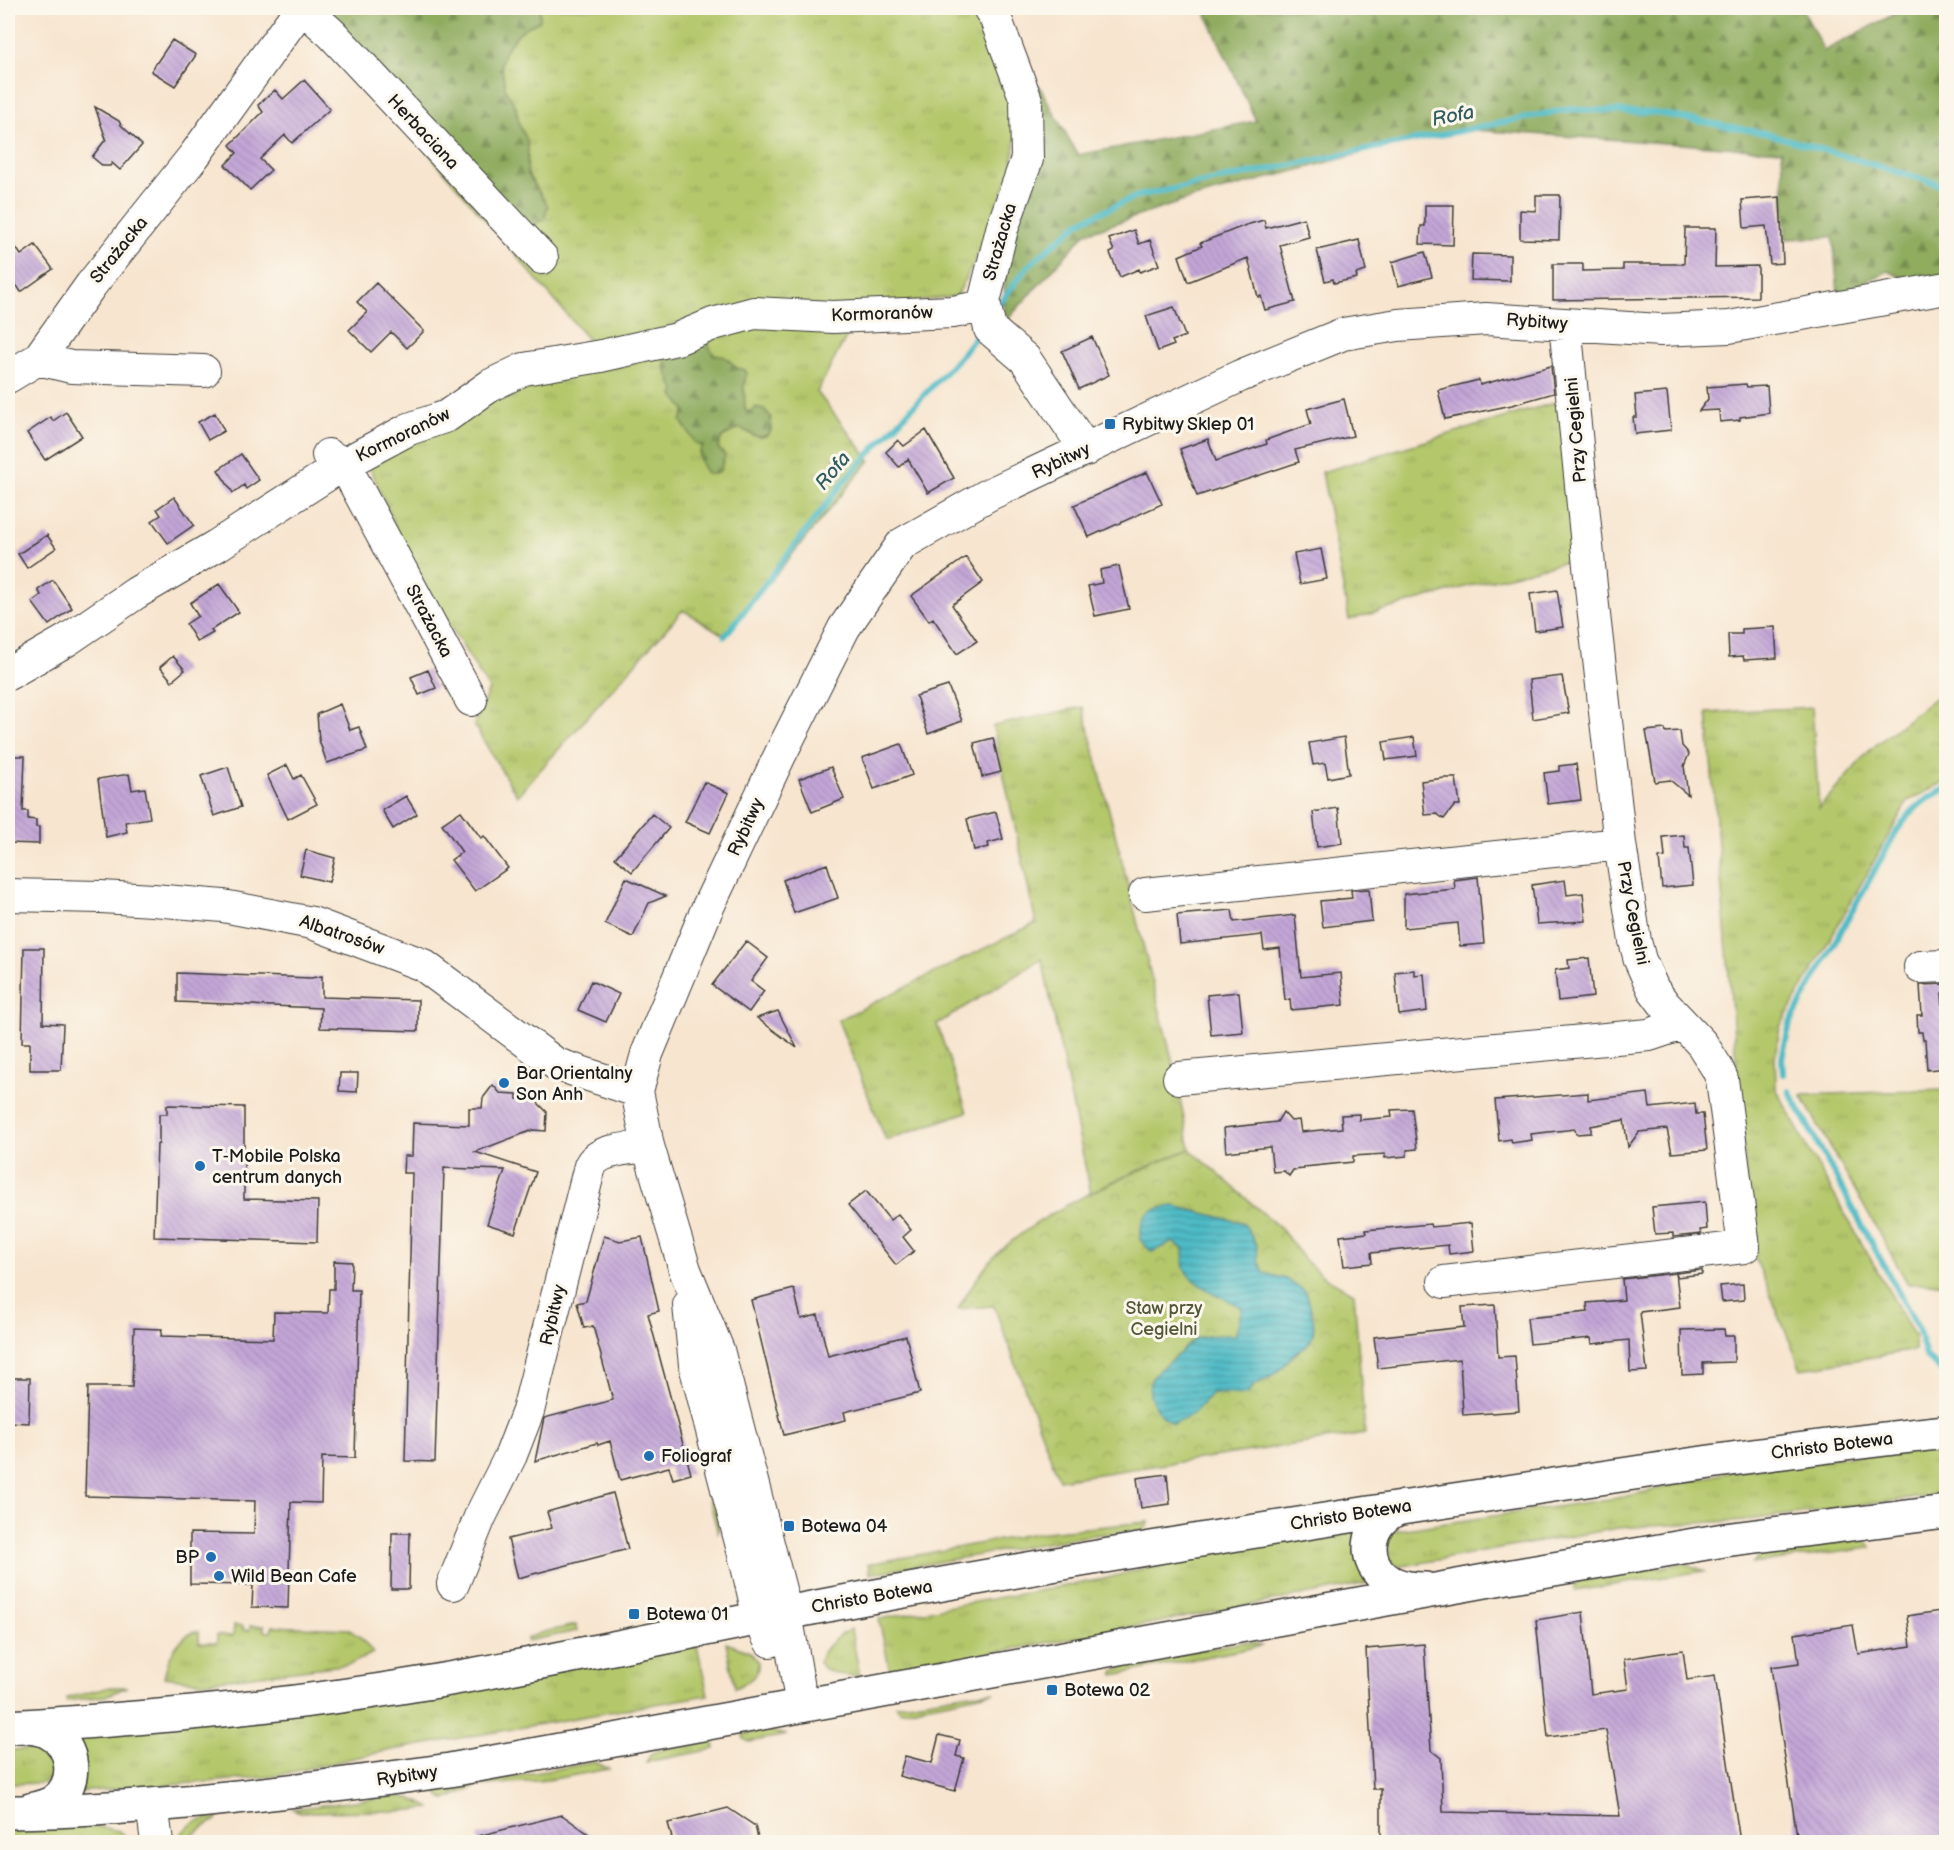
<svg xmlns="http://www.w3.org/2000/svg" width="1954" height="1850" font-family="'Balsamiq Sans',sans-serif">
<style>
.grass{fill:url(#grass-tufts);stroke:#687244;stroke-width:1.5}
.forest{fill:url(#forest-firs);stroke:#56643e;stroke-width:1.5}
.park{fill:url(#park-crowns);stroke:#687244;stroke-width:1.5}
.water{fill:url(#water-rules);stroke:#356c71;stroke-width:1.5}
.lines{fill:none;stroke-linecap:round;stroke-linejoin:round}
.stream{stroke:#4ebbc6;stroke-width:6}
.building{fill:url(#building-back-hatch)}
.minor-casing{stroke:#3d3a37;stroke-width:34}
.major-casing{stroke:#3d3a37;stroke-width:36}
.minor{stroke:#fff;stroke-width:32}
.major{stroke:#fff;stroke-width:33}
.poi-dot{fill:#1f6fb2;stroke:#fbf7ec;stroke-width:2}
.labels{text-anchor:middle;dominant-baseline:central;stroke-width:6;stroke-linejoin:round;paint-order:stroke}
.street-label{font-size:18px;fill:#1c1c1c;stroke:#fbf7ec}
.poi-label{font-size:18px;fill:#1c1c1c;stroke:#fbf7ec;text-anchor:start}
.park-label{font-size:18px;fill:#515838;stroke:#fbf7ec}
.water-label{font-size:20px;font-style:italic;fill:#305c60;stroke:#fbf7ec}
</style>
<defs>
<pattern id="grass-tufts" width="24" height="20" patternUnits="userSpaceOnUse" patternTransform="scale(1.5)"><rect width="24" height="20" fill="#b4c76b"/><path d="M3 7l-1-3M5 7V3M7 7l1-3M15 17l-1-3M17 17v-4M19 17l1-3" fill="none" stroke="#9aaa5c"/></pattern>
<pattern id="forest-firs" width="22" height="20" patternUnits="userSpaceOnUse" patternTransform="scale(1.5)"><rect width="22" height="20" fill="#8fac5f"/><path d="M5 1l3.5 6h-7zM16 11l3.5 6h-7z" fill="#748b4e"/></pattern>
<pattern id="park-crowns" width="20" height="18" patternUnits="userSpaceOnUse" patternTransform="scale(1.5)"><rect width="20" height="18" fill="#b4c76b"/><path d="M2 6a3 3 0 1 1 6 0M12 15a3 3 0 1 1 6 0" fill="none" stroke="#9aaa5c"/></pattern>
<pattern id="water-rules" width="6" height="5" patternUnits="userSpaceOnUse" patternTransform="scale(1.5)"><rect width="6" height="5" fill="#4ebbc6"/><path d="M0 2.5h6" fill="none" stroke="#4097a0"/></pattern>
<pattern id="building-back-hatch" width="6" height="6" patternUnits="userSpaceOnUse" patternTransform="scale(1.5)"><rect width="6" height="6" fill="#c3a6d7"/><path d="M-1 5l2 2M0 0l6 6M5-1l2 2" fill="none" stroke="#a78eb8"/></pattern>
</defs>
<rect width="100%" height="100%" fill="#fbf7ec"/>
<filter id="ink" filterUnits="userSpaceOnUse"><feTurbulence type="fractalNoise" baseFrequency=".0167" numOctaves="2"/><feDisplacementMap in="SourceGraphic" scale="12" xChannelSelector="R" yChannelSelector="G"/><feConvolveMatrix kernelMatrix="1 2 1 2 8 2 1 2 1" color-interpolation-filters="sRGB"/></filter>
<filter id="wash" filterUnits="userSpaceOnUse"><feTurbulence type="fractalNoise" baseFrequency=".008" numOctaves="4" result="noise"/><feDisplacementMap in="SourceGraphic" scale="24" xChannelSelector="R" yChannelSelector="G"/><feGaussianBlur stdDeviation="1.35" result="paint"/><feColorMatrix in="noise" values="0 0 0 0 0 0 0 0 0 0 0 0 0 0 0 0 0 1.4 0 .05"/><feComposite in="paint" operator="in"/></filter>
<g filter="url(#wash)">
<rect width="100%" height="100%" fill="#f7e5cf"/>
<path class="grass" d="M315,8h660l43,114 -6,46 -32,82 -23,46 -365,48 -284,-331z
M853,324l-36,68 53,68 -145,176 -42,-26 -166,186 -43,-71 15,-36 -78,-126 -42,-97 124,-75 233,-64z
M1567,399l14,159 -109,27 -123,35 -27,-148z
M1946,689v92l-38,20 -128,226 -5,30 1,31 31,59 108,190v13l-114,19 -49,-119 -45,-537 105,-6 7,101 52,-59z
M1083,707l90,356 17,86 -83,35 -16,10 -49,-235 -105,65 30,88 -81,28 -48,-120 198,-97 -43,-197z
M1946,1090v193l-38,1 -107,-189z
M1946,1444v50l-199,26 -129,8 -215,38h-9l-12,-20 11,-14 6,-2 224,-33 111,-26z
M704,1467l7,4 9,49 -2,13 -17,-65z
M1149,1522l-5,8 -52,5 -222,39 -2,-10 168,-31z
M1359,1526l10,57 -479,89 -11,-53 225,-40 115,-31z
M1863,1539l7,6 1,3 -119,16 14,-12z
M1685,1563l19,8 -129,20 -1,-3 5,-8z
M234,1625l9,1v4h7v-4h14v5h7l1,-5 76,3 12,8 13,16 -22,11 -148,18 -39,-5c4,-19 14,-43 35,-46v12h18v-8l16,1z
M576,1625l1,6 -50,10v-3l17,-6z
M851,1629v1l9,46c-13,0 -35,-1 -41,-14 4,-15 19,-26 32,-33z
M696,1641l12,54 -327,57 -111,25 -192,15 -3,-57z
M1243,1642l11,1 7,3 -147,29v-4l25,-10z
M726,1643l24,9 8,10c2,15 -12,21 -23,26z
M111,1687h16l-21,9 -40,5v-3z
M995,1692l-95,19 -4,-6 68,-11z
M766,1730l21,5 -38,7 -5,-3 -1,-5z
M713,1739l2,10 -69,13 6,-9 7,-3z
M44,1749l14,11 -6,19 -9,4 -35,1v-34z
M595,1762l14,7 -61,11 -72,6 -31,14 -10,-9z
M394,1796l16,2 20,10 -28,3 -103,1 -6,-3z
M217,1817v2l-28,18 -13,4c11,-17 21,-22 41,-24z
M96,1826l23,5 14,11h-125v-12z"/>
<path class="forest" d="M323,8h217v13l-15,7 -8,7 -13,17 -3,12 5,27 10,16 3,17 7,14 2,9 -1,26 21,33 -4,13 -14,8z
M1203,8h599l22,43 82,-43h40v268l-37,5 -21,-10 -50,23 -5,-57 -47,2 -4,-88 -309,-21 -96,19 -187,50 -104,34 -81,89 -1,-55 10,-34 32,-81 -8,-68 40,71 178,-34z
M709,339v7l4,8 12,3 12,11 8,2 2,3 -3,10 1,27 6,2 5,-5 8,2 7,8v14c-10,13 -20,2 -31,-3l-18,9 -4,11 7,7 -5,16 -5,3h-7c-7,-9 -13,-18 -5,-28l-7,-2 -15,-23 4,-11 -12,-15 2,-5 -11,-24 2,-2 -3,-14z"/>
<path class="park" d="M1190,1149l91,80 25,32 18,16 30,16 11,141 -306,46 -65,-174 -36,3c12,-21 26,-44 44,-60 54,-46 123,-72 188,-100z"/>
<path class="water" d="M1174,1206l70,17 13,23 1,14 6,13 22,6 20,13c5,17 14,39 1,54 -4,4 -11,5 -15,10 -7,8 -10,14 -20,20 -13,8 -15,4 -25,19l-35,-2 -19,21 -20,10c-16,-9 -33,-34 -17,-51 7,-8 17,-13 25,-21 7,-6 8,-11 18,-14 11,-4 25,-3 37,-3l6,-28c-15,-7 -53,-23 -58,-40 -1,-5 0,-13 -1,-19l-11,-6 -20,10 -12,-12c1,-27 7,-31 34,-34z"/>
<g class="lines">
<path class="stream" d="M1000,303l28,-37 53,-45 57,-25 431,-87 87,4 113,21 177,52
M725,636l120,-156 117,-126 14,-18
M1783,1074l-1,-16 8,-35 106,-191c15,-21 26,-33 50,-43
M1789,1091l129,237 8,28 20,20"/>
</g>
<g id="blocks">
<path class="building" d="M172,40l24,15 -21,31 -24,-15z
M304,80l26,29 -38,34 -7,-8 -25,24 11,11 -21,20 -25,-25 12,-12 -7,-8 33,-33 -5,-7 17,-15 8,9z
M95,107l24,14 2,4 21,20 -22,25 -8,-7 -2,3h-7l-11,-9 14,-18z
M1536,195h24l-1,45 -39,-1v-29l16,1z
M1780,197l3,66 -13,1 -4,-38 -22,2 -2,-28z
M1425,205h29l-1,40 -33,-1 1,-18h4z
M1304,218l5,19 -29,8 15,57 -30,8 -4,-14 -3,1 -10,-39 -60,24 -9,-26 23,-10 -2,-3 46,-18 18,-5 2,8z
M1685,228h31l-1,39 43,-1v31l-205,3v-36h30v7l40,-1v-6h61z
M1134,230l5,14 11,-4 9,25 -19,7 -1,-3 -19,8 -10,-24 4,-2 -5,-12z
M8,236l13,19 14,-10 18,24 -32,23 -13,-20z
M1359,240l7,31 -10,3 1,4 -23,5 -1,-4 -8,2 -8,-31z
M1425,252l7,25 -34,9 -6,-24z
M1472,254l38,1v26l-39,-1z
M376,283l48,48 -17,17 -16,-16 -20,20 -22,-22 18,-18 -10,-10z
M1174,307l11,29 -13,5 2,4 -16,6 -12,-35z
M1092,337l17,38 -30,14 -17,-38z
M1551,366l3,27 -42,12 -67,14 -7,-29 41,-10 1,5z
M1746,384l1,3 20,-1 2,27 -29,4v3l-20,2 -1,-12 -20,1 9,-12 -1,-12z
M1667,392l4,38 -36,4 -2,-17h4l-2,-22z
M1344,399l9,37 -58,14 4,12 -102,34 -17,-47 28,-10 8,22 51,-17 -1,-4 45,-16 -4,-15z
M66,412l16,24 -37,24 -18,-27 24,-16 2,4z
M215,413l9,18 -16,9 -10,-18z
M926,430l28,48 -26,15 -20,-34 -9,8 -13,-15 12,-12 6,6z
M241,454l18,26 -13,9 -2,-4 -11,8 -15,-23z
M1147,472l15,32 -73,33 -15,-32z
M174,497l20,28 -26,18 -16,-22 9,-6 -4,-6z
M47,535l9,13 -29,20 -9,-14z
M1321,549l6,30 -27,5 -6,-30z
M966,557l17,25 -31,23 25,36 -20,13 -24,-36 -4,3 -18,-25z
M1119,566l10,43 -34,7 -7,-30 14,-3 -2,-13z
M53,580l19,28 -23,17 -17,-23 9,-7 -3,-5z
M219,584l20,28 -28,18 2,3 -16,9 -11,-18 12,-8 -8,-13z
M1557,590l6,37 -28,4 -5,-37z
M1775,627l2,31 -33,2 -1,-4 -14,1 -1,-23h14v-5z
M173,656l12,14 -13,11 -12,-14z
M428,670l8,18 -17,7 -8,-18z
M1562,676l7,37 -36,6 -4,-39z
M948,686l14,35 -34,13 -12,-38z
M340,704l10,26 9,-3 8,23 -40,13 -8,-23 -2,-26z
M1665,729l1,3 14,-1 2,15 7,8 -5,12 4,29 -18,-15 -15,2 -9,-51z
M1344,737l5,37 -21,4 -3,-15 -12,2 -4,-22z
M1414,737l3,19 -31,4 -3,-18z
M993,738l8,34 -19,5 -8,-34z
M901,744l11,31 -38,14 -12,-31z
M8,756h17l-2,55h5v8l8,1v7h3v17l-31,-1z
M1576,764l5,36 -33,4 -4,-31 15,-2v-5z
M287,765l7,14 7,-4 16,29 -29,15 -21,-44z
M228,767l13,40 -27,9 -13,-40z
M831,767l13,32 -32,13 -13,-33z
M129,774l3,16 13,-2 5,30 -25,4 2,10 -21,5 -8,-58z
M1445,778h11l4,27h-5l-11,14 -7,-5 -12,1 -4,-34z
M704,782l25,11 -19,40 -25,-11z
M406,796l11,18 -24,15 -11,-19z
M1338,808l4,35 -25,4 -4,-35z
M461,811l20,27 3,-2 24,32 -33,23 -24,-31 11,-8 -20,-28z
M996,812l7,27 -15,4 1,4 -15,3 -7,-31z
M652,814l17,14 -37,44 -17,-14z
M1684,835l1,13h4l4,37 -31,3 -3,-30 6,-1 -2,-20z
M306,850l29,8 -6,24 -29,-7z
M827,864l11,34 -44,15 -11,-33z
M1478,877l6,67 -24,2 -2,-23 -54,5v-34l51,-5 -1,-9z
M626,878l40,18 -17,7 -16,34 -28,-13z
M1565,880l2,15 16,-2 3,28 -49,3 -5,-39z
M1369,889l3,32 -49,6 -3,-26 32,-3 -1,-8z
M1232,910l2,12 61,-7 6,62 40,-4 3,32 -53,5 -1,-11 -5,1 -5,-52 -16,2 -2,-15 -82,9 -3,-29z
M746,941l22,17 -17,23 13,10 -15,21 -37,-27z
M24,948h20l-1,75 20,1 -2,46h-31v-27h-8z
M1589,958l4,39 -35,4 -3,-31 14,-2 -1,-8z
M1414,970v5l10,-1 3,37 -28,4 -4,-43z
M177,973l134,5 11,-2v21l96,3v31l-98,-3 1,-20 -144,-6z
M591,981l28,13 -13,28 -28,-12z
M1945,984v9h-3l5,75 -20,2 -2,-30h-2l-1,-8h-4l-1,-17h5l-2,-30z
M1239,992l4,40 -32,3 -4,-40z
M778,1011l19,37 -40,-30z
M340,1073h18l-1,19 -18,-1z
M493,1085l7,8 17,1v5l18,1 12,12 -1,19 -13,-1 -58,22 61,20 -21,61 -28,-9 18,-54 -61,-2 -9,294 -30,-1 7,-288h-9l1,-17h8l1,-33 56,2v-17h13l1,-10z
M1588,1093v7l60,-7 2,15 45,-5 1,11h7l4,36 -35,3 -5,-24 -28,3 -11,15 -4,-27 -33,6v7l-15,1 -1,-5 -44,5 1,6 -20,3 -1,-4 -12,2 -4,-41z
M167,1105l77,2v92l74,2 -1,41 -163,-5 3,-93h2v-30h8z
M1412,1109l5,40 -10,1v6l-22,2v-4l-32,2v6l-49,5v2l-11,1 -4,6 -5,-5 -11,1 -3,-25 -44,5 -2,-24 53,-6 6,-10 8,9 8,-1 2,12 41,-4 -1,-13 18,-1v6l33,-3 -1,-7z
M866,1191l24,29 8,-6 13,16 -8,7 11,14 -18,14 -48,-60z
M1705,1202l2,27 -7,1 1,4 -28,3v-4l-18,1 -3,-27z
M1471,1223l3,28 -25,3 -1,-9 -77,8 1,10 -28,3 -4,-30 27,-3 -1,-3 64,-6 1,3z
M604,1236l16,5 22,-4 17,74 -11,3 43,160 -18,5 -4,-12 -49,13 -10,-39 -12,4 -1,-2 -62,18 9,-43 69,-18 -20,-74 -9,2 -7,-25 9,-2z
M334,1261l18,1 -1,28h8l-4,168 -33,-1 -1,46 -30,-1 -3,106 -36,-1 1,-22 -63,-1v-51l64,1 1,-33 -170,-5 3,-109h44l2,-59 28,1 -1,7 112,3 1,-27 54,1 1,-24h5z
M1702,1270v4l-25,3 -1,-4z
M1676,1273l4,34 -40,5 7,59 -17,1 -1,-32 -37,4 -1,-6 -61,6 -3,-26 61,-6 -1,-9 37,-3 -2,-21z
M1743,1284l1,16 -22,2 -2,-16z
M794,1289l7,30 17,-4 10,41 78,-20 14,57 -76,19 2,8 -62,15 -33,-135z
M1495,1305l3,52 17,-1 4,55 -56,4 -3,-56 -82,9 -4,-31 90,-10 -2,-20z
M1724,1329l1,7h9v26l-31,1v11l-21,1 -1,-45z
M8,1378h22l-1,45 -21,-1z
M1167,1474l3,30 -29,4 -4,-30z
M613,1493l15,56 -110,29 -10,-39 44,-11 -5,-16z
M392,1533h18l-1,56h-18z
M1947,1610v232h-149l-27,-175 28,-4 -4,-29 58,-9 5,29 53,-8 -4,-30z
M1583,1612l8,82 37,-5 -4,-30 31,-5 28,-4 4,30 28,-4 25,166h-359v-53h-8l-7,-140 58,-5 7,106 10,8 2,54 177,4 -14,-86 -58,7 -12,-117z
M939,1735l21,5 -4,16 8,2 -9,33 -56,-15 6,-20 27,7z
M728,1808l27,18 4,16h-86l-5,-19z
M562,1815l38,27h-121l-1,-6z"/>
</g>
</g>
<g filter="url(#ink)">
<use href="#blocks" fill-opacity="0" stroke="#3d3a37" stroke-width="1.5"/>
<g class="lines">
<defs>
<path id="minor" d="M303,8l29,26 210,224
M989,8l6,9 31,83 1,59 -25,70 -18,73 6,27 35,30 61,91
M38,359l33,8 133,4
M8,377l30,-18 53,-74 103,-129 107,-148
M328,455l16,9 127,236
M8,674l59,-34 69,-47 80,-47 128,-82 65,-35 38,-13 44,-31 33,-16 77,-13 76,-17 36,-15 41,-11 79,4 120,-5 32,-6
M1145,894l475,-50
M8,895l93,2 52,3 70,6 89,17 111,42 133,99 81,27
M1920,967l26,-1
M1179,1078l470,-43 33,-11
M1444,1282l300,-35 -22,-168 -5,-11 -15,-24 -37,-39 -12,-16 -13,-29 -5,-19 -15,-97 -27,-238 -28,-282
M689,1305l6,60 52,201 12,52 11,23
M453,1584l27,-67 31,-62 17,-44 62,-245c9,-18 41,-17 58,-20
M802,1706l-16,-93 -68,-263 -33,-80 -37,-124 -11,-55 10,-37 60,-145 74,-156 63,-125 58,-84 86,-49 252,-119 103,-42 55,-9 88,-6 175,11 68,-3 217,-39
M152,1805l5,37"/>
<path id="major" d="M1404,1507c-38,9 -47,57 -12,76 10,5 22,6 33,6
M8,1727c137,-8 275,-20 411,-43 149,-24 297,-59 446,-86 213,-39 427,-74 642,-106 146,-22 292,-44 439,-60
M28,1727c7,1 16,2 22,6 25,13 28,50 6,67 -7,6 -17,8 -26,10
M8,1812c148,-2 296,-22 442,-42l1057,-193 217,-37 222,-28"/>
</defs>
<use href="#minor" class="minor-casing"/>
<use href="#major" class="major-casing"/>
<use href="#minor" class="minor"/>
<use href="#major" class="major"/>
</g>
</g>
<g class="poi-dot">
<rect x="1104" y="418" width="12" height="12" rx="3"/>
<circle cx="504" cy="1083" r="6"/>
<circle cx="200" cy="1166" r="6"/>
<circle cx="649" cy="1456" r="6"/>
<rect x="783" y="1520" width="12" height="12" rx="3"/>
<circle cx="211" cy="1557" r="6"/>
<circle cx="219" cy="1576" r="6"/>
<rect x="628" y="1608" width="12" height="12" rx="3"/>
<rect x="1046" y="1684" width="12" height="12" rx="3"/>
</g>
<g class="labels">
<g class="street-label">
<text transform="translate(423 132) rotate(47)">Herbaciana</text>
<text transform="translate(1000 242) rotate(-74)">Strażacka</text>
<text transform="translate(119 250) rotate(-51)">Strażacka</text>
<text transform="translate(882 314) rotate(-2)">Kormoranów</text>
<text transform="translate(1537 322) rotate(4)">Rybitwy</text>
<text transform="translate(1576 430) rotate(-95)">Przy Cegielni</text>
<text transform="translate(403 435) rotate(-26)">Kormoranów</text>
<text transform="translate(1061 461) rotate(-25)">Rybitwy</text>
<text transform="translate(429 621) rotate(62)">Strażacka</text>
<text transform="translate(746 827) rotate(-65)">Rybitwy</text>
<text transform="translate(1633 913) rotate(79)">Przy Cegielni</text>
<text transform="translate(342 935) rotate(19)">Albatrosów</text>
<text transform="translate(553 1315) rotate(-77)">Rybitwy</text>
<text transform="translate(1832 1446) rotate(-7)">Christo Botewa</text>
<text transform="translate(1351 1515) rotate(-9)">Christo Botewa</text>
<text transform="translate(872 1597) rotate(-10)">Christo Botewa</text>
<text transform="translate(407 1776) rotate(-8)">Rybitwy</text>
</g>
<g class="poi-label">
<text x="1122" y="424">Rybitwy Sklep 01</text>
<text x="516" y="1073">Bar Orientalny<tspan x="516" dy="21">Son Anh</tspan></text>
<text x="212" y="1156">T‑Mobile Polska<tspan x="212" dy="21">centrum danych</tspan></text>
<text x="661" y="1456">Foliograf</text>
<text x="801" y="1526">Botewa 04</text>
<text x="199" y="1557" text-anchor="end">BP</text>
<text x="231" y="1576">Wild Bean Cafe</text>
<text x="646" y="1614">Botewa 01</text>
<text x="1064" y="1690">Botewa 02</text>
</g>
<g class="park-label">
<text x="1164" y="1308">Staw przy<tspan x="1164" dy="21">Cegielni</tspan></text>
</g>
<g class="water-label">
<text transform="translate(1453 116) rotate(-11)">Rofa</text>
<text transform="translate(833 471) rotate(-50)">Rofa</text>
</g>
</g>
<rect width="1954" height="1850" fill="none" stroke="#fbf7ec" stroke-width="30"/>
</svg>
